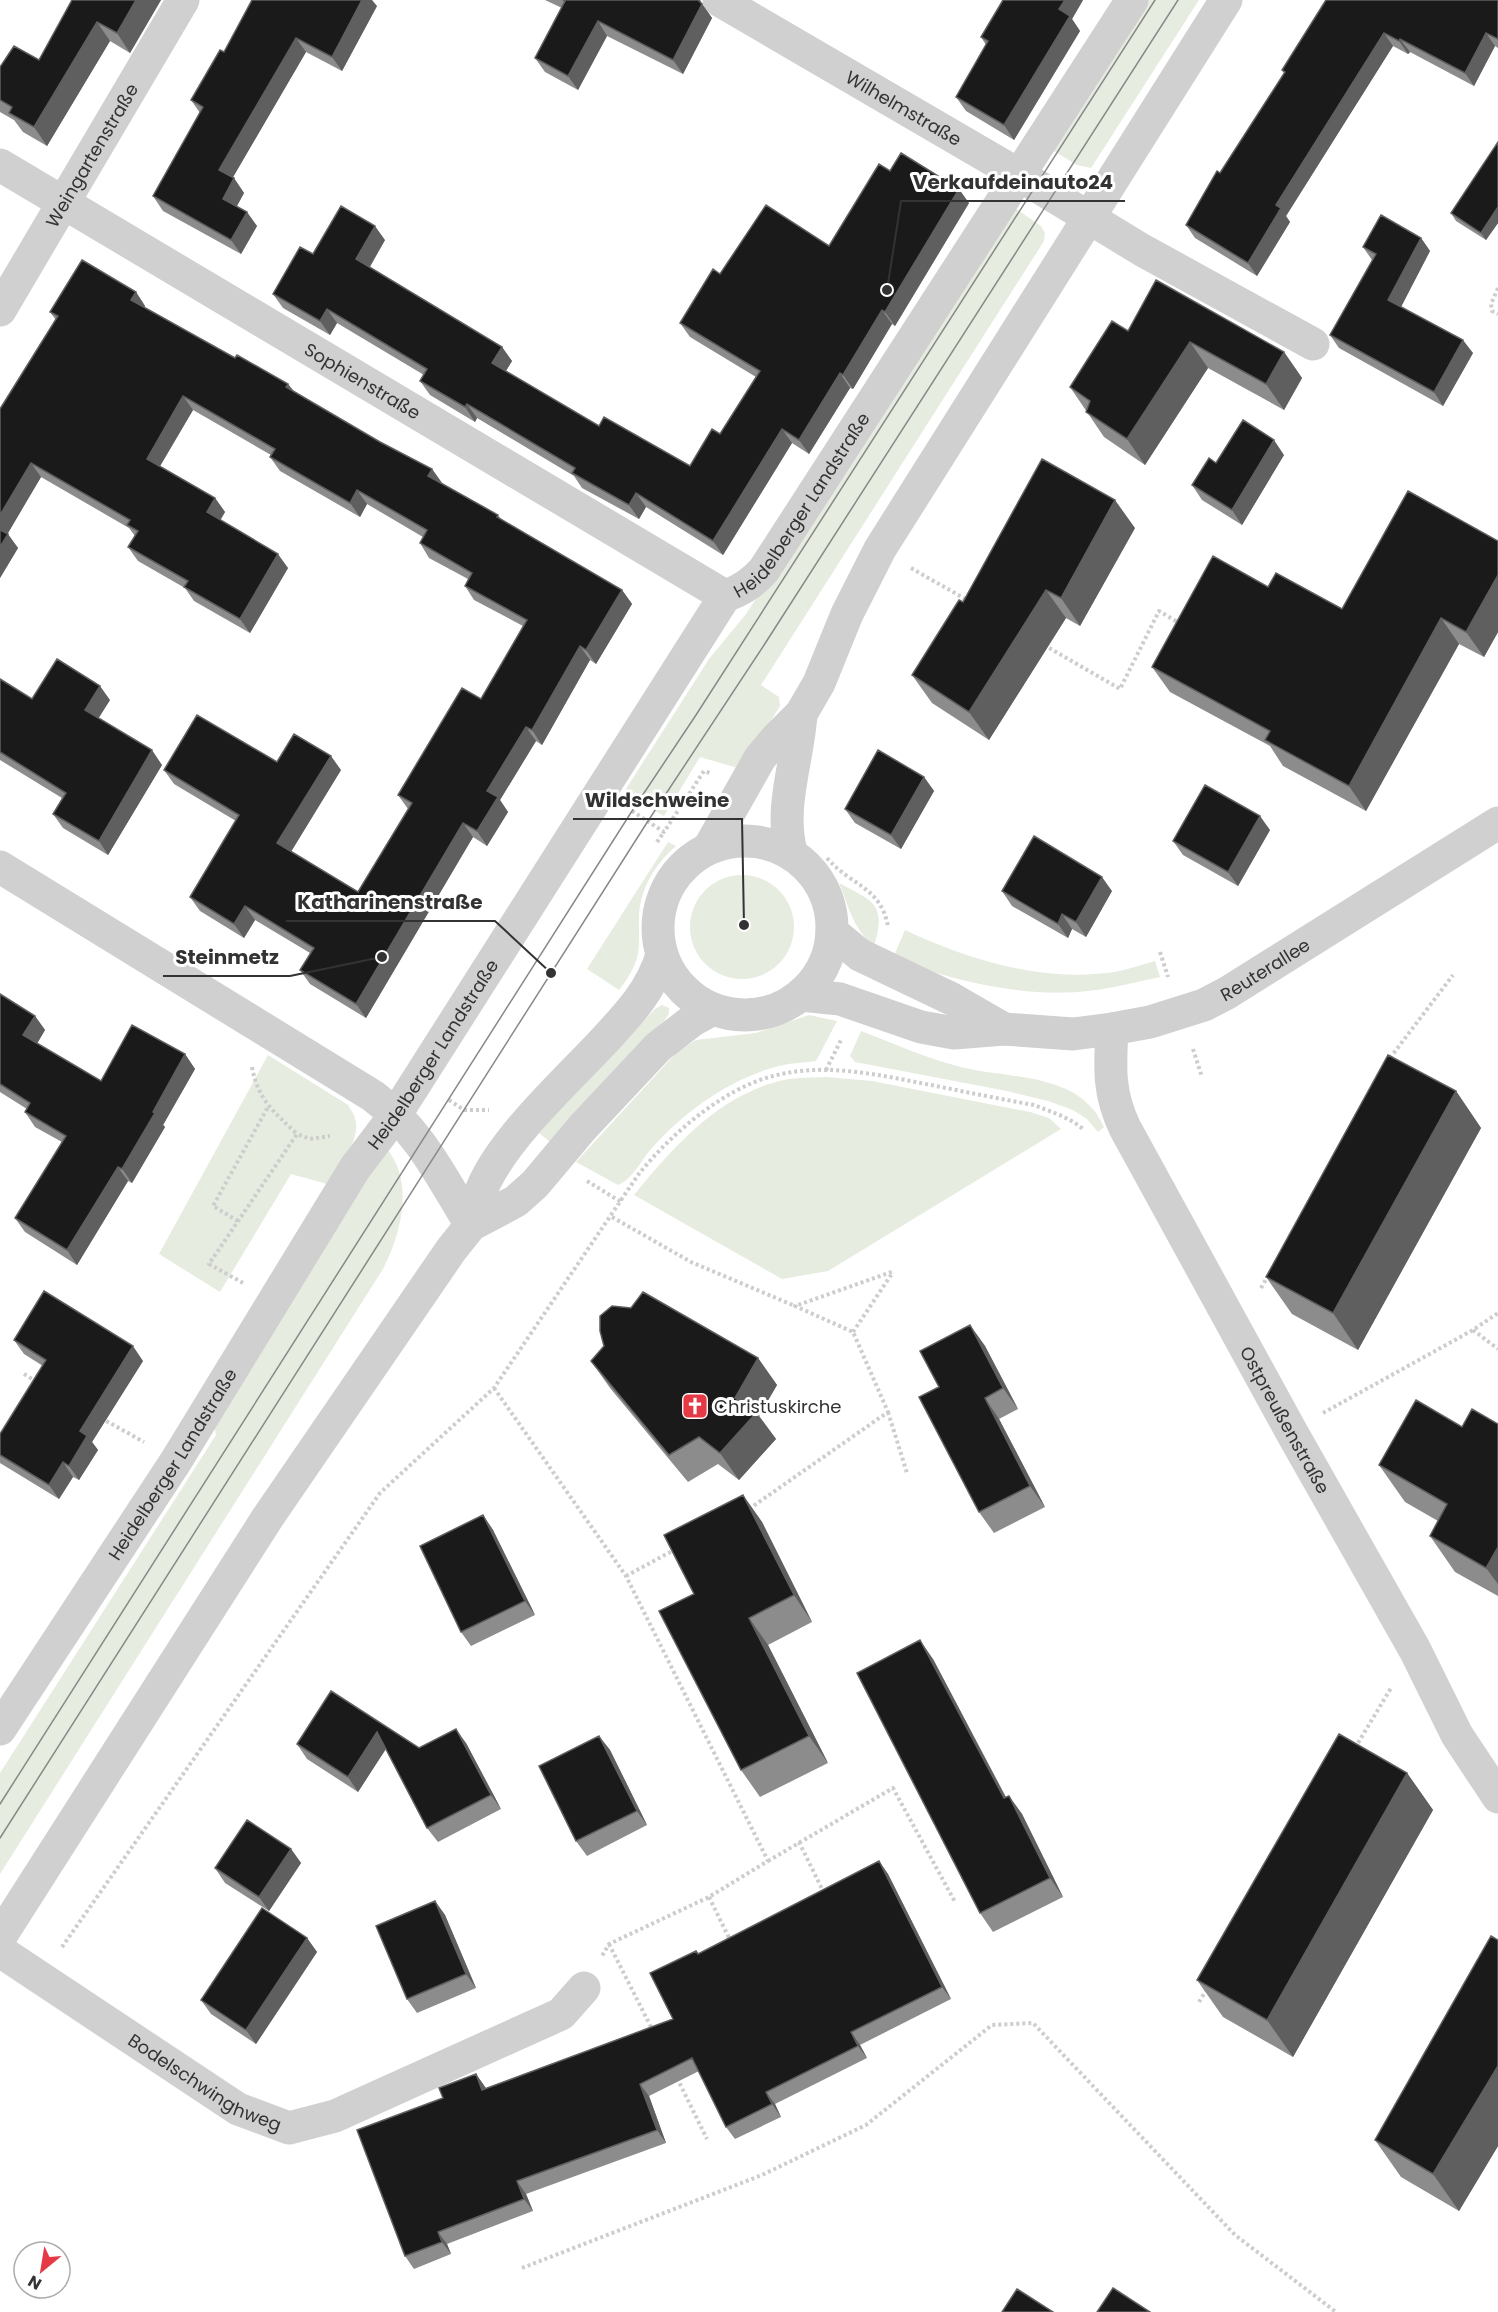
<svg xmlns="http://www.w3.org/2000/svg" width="1498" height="2312" font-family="Poppins,sans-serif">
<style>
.green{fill:#e6ecdf}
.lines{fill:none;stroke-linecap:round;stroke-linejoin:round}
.path{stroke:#cdcdcd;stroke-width:4;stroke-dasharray:3 3;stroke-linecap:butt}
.minor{stroke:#d0d0d0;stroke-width:33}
.tram{stroke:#888;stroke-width:1.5}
.wall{fill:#8c8c8c}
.shaded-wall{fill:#5f5f5f}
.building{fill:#1a1a1a;stroke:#5f5f5f;stroke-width:1.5}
.labels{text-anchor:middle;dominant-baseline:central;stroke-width:6;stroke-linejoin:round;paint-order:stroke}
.street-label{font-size:18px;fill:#333;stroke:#fff}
.poi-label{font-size:18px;fill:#333;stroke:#fff;text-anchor:start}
.leader{fill:none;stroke:#333;stroke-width:2}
.callout-dot{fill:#333;stroke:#fff;stroke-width:2}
.callout-label{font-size:20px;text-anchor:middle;font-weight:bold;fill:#333;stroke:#fff;stroke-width:6;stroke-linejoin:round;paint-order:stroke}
</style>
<rect width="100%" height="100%" fill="#fff"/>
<path class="green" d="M1142,0h57l-108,168 -14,-3 -25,-15z
M1015,208l26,18 4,7 -1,8 -283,444 18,12 1,9 -39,63 -41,-12 -36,59 -40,-24 85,-133 37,-45 19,-29z
M668,842l8,4c-20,17 -35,41 -37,69 -1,17 3,35 -5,51 -4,9 -9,16 -15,24l-32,-21z
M690 927a52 52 0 1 1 104 0a52 52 0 1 1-104 0Z
M839,883c34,18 48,21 35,63 -21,-17 -25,-39 -35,-63z
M905,930c66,31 141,54 215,41 12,-3 24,-7 35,-10l5,16c-27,6 -55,13 -82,15 -63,4 -127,-12 -185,-34z
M662,1005l7,3v6l-5,7 -114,121 -11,-9 35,-41 81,-83z
M809,1015l28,6 -21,40c-13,2 -28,2 -41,6 -47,13 -91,45 -123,81 -11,12 -19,31 -34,37l-42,-23 101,-110 19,-12 60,-7z
M861,1031c31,12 63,26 96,35 49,14 122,4 147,61l-6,5 -11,-13 -14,-9 -25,-9 -41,-10 -152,-29 -5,-6z
M268,1055l80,50c2,4 6,9 7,13 7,22 -17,48 -28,66l-36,-10 -71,118 -61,-38z
M826,1077l46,4 158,31 19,6 12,11 -233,142 -46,8 -148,-84c40,-49 86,-101 150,-115 14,-3 28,-2 42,-3z
M386,1148c29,33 15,86 -3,121l-383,605v-101l216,-338 -3,-14z"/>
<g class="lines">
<path class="path" d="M1498,288l-7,16 1,7 6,3
M911,568l56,32
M1044,645l76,44 39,-78 20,12
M632,811l32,21 40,-61 6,2
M657,842l7,-10
M827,858c24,28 53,28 61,68
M1160,952l8,25
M1193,1049l9,28
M1390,1058l63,-83
M252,1067c6,33 22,45 45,67
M826,1070l15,-30
M449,1100l15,10h25
M587,1181l34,21
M612,1217l79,45 104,44
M238,1221l-25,-15 55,-99
M243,1283l-34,-19 88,-130 13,5 20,-3
M1261,1288l8,-14
M1473,1330l25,19
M853,1332l40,-60
M24,1374l13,8
M494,1388l132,188 142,285 -59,36 -100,47 -7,12
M888,1412l19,61
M1323,1413l150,-83 25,-17
M101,1418l43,24
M749,1509l139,-97 -35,-80 -58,-26 99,-35
M626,1576l48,-26
M1355,1748l36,-60
M799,1842l26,53
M768,1861l125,-73 62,114
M709,1897l22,45
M609,1944l44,87
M62,1947l318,-454 114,-105 144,-213c32,-40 84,-86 135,-99 52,-14 106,-1 158,9 35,7 69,14 103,20 17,7 35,12 49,24
M1199,2002l9,-15
M677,2078l30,61
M522,2268l240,-93 104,-50 126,-100 41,-2 202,212 101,77"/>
<g class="minor">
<path id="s1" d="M719,0l300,175 123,75 171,94"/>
<path id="s2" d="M0,165l725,431"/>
<path id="s3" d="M0,310l183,-310"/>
<circle cx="745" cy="928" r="87"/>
<path d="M709,848l51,-90 15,-18 26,-26 18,-31 28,-69 33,-65 346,-549"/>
<path d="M791,852c-12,-46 7,-91 10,-138"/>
<path d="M0,867l373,229c48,36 67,79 98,129"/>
<path d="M832,932l28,23 92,44 52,30"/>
<path id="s4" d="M801,995l39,4 81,28 33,6 50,-4 69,5 39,-5 38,-7 54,-17 23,-12 271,-170"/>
<path id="s5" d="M1112,1029c-2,38 -4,64 13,99l166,303 124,219 42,85 41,62"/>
<path d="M471,1225c4,-16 8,-32 16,-47 23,-45 78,-96 113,-133 26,-28 51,-53 62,-90"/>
<path id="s6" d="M0,1729l176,-268 179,-293 41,-54 329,-518c17,-6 27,-13 39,-26l368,-570"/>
<path d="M0,1937l268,-420 183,-267 20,-25 45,-24 19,-17 47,-56 76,-81 35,-27 20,-11"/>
<path id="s7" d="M0,1951l238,158 51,19 46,-12 226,-102 23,-26"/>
</g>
<path class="tram" d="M0,1804l632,-993 64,-96 459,-715
M0,1838l648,-1017 118,-179 412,-642"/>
</g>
<path class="wall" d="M72,0h89l-31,53 -20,-12 -63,105 -24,-14 -9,-12 -14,-8v-45l39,-7z
M545,0h155l1,2 11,16 -29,56 -76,-38 -29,54 -33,-18 -10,-14 27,-50z
M1003,0h80l-11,19 8,12 -66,109 -48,-29 -10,-14 30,-52 -5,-8z
M1326,0h172v48l-3,-2 -21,40 -64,-34 -2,2 -15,-8 -107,170 4,6 -33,54 -62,-38 -9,-13 98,-152 -2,-3z
M377,6l-35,65 -36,-19 -73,125 11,16 -7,13 20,20 -16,28 -78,-43 -10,-15 47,-83 -9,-13 33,-48z
M1498,142v81l-12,17 -30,-19 -5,-8z
M890,171l79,32 -74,123 -3,-2 -39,65 -3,-1 -41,66 -17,-11 -69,112 -77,-48 -7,12 -57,-31 -8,-12 -97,-58 -2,4 -45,-27 -10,-14 4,-6 -87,-52 -7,12 -47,-27 -10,-14 40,-40 72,-14 -15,27 132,80 10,14 -6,10 93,55 91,40 30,-32 36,-57 -66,-40 -10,-14 40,-49 109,-28z
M1421,238l9,13 -29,55 72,47 -30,53 -104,-58 -9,-13 42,-75 -9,-13z
M136,292l9,14 -1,1 91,51 53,26 6,7 86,51 52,27 10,14 56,32 3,4 121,71 10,14 -36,60 -6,-4 -48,85 -6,-4 -36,59 8,12 -21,34 -14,-9 -107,181 -56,-34 -10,-14 10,-17 -55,-33 -11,18 -44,-27 -10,-14 46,-76 -62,-37 -10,-14 113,-8 64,8 -50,82 67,40 50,-83 -10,-14 83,-96 42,-73 -49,-26 -9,-14 3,-7 -39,-21 -9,-15 3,-6 -56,-33 -7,13 -80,-46 -10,-14 1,-2 -78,-45 -33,56 55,32 10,14 -5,8 68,48 -38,65 -56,-32 -9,-13 -47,-27 -10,-14 7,-11 -6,-8 -88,-51 -34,57 11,14 -18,30v-169l56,-89 -6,-8z
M1128,331l156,21 18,26 -18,32 -76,-42 -63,97 -41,-28 -34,-50z
M1284,455l-42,70 -40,-25 -10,-15 24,-22z
M1135,528l-55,98 -14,-8 -77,122 -57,-37 -20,-28 51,-73z
M1498,541v91l-14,25 -25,-13 -93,167 -83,-45 -13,-20 -100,-54 -18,-25 116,-80 74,22z
M0,679l32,20 78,1 -12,19 64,46 -54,90 -45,-27 -10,-14 9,-16 -62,-38z
M924,777l10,14 -33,58 -46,-26 -10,-14z
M1270,830l-32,56 -55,-31 -10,-14z
M1002,891h110l-26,46 -14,-8 -4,9 -56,-32z
M0,994l35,22 10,14 -8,14 64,37 84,-27 10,15 -32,56 2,2 -33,56 -4,-2 -51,84 -52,-33 -10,-14 47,-76 -27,-15 -10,-15 2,-3 -27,-17z
M1456,1091l25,37 -123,222 -66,-36 -26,-37z
M970,1325l15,21 33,63 -19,10 46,88 -51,26 -15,-21 -40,-125z
M14,1340l129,21 -51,81 6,8 -19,30 -6,-3 -14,22 -59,-36v-29l43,-68 -19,-12z
M758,1358l19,27 -18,31 17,23 -37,41 -21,-16 -30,18 -78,-94 -19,-27z
M1498,1424v172l-43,-24 -25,-36 8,-15 -33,-19 -26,-37 83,-38z
M743,1495l19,27 50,100 -44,23 60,118 -68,34 -19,-27 -47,-176z
M483,1515l10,15 42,85 -64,31 -10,-14z
M933,1659l73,138 3,-1 13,18 41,83 -70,35 -13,-19z
M599,1736l11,14 37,75 -60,31 -11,-15z
M466,1743l35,66 -63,33 -11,-14 -41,-79 -28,43 -51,-33 -10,-15 122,4z
M1407,1773l26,37 -140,247 -70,-40 -26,-37z
M291,1849l10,14 -32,48 -44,-28 -10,-15z
M879,1861l9,13 63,125 -91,46 7,13 -92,46 6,13 -46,22 -9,-12 -27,-56 -50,25 17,47 -140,51 7,17 -86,33 4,10 -37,15 -9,-13 38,-158 33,-24 10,14 187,-69 23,-68 2,3z
M435,1901l10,14 31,73 -59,25 -10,-14z
M307,1938l10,14 -61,92 -45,-30 -10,-14z
M1498,1940v206l-39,65 -58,-34 -26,-37z"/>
<path class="shaded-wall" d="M136,0h25l-31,53 -13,-20z
M362,0h10l5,6 -35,65 -10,-14z
M696,0h4l2,5v-1l10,14 -29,56 -10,-14z
M1065,0h18l-11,19 8,12 -66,109 -10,-15 55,-116z
M598,21l9,15 -29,54 -10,-14z
M97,22l13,19 -63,105 -13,-19z
M1384,33l9,13 -107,170 4,6 -33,54 -9,-13 28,-58z
M1486,33l9,13 -21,40 -9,-13z
M296,38l10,14 -77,132 -10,-14z
M1400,39l10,13 -2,2 -9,-13z
M234,178l10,15 -11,20 -10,-14z
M959,189l10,14 -74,123 -10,-14z
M1498,207v16l-12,17 -5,-7z
M247,212l10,14 -16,28 -10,-14z
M375,226l10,14 -19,33 -10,-14z
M1421,238l9,13 -32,62 -10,-13z
M136,292l9,14 -4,8 -10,-14z
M327,309l10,14 -7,12 -10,-14z
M882,310l10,14 -39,65 -10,-14z
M1463,340l10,13 -30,53 -9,-14z
M1190,342l18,26 -63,97 -18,-26z
M502,347l10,14 -10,16 -10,-14z
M1284,352l18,26 -18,32 -18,-26z
M840,373l10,15 -41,66 -10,-14z
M288,384l10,14 -12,-11z
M183,396l10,14 -37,63 -9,-14z
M467,404l10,14 -2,4 -10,-15z
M782,429l10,14 -69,112 -10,-14z
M1274,440l10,15 -42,70 -10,-15z
M31,463l10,14 -37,63 -4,-5v-20z
M432,469l10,14 -14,-7z
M357,490l10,14 -7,13 -10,-14z
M636,493l10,14 -7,12 -10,-14z
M215,498l10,14 -8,14 -10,-14z
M1115,500l20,28 -55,98 -19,-28z
M8,534l10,14 -18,30v-31z
M278,554l10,14 -38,65 -10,-14z
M1498,575v57l-14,25 -18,-25z
M622,590l10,14 -36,60 -10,-14z
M1046,590l20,28 -77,122 -20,-28z
M1441,618l18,26 -93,167 -17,-25z
M580,646l10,14 -48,85 -10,-15z
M100,686l10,14 -16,25 -9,-15z
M526,727l10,14 -36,59 8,12 -21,34 -10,-15 10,-40z
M152,750l10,15 -54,90 -9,-14z
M331,756l10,14 -54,88 -10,-15z
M924,777l10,14 -33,58 -10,-14z
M1260,816l10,14 -32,56 -10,-14z
M463,823l10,14 -107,181 -10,-14z
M1102,877l10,14 -26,46 -10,-15z
M245,906l10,14 -11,18 -10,-14z
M1062,914l10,15 -4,9 -10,-14z
M35,1016l10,14 -12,20 -10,-15z
M185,1054l10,15 -32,56 2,2 -33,56 -10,-14z
M1456,1091l25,37 -123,222 -25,-37z
M118,1167l10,14 -51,84 -10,-15z
M970,1325l15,21 33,63 -15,-21z
M133,1346l10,15 -51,81 6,8 -19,30 -10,-14 11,-35z
M758,1358l19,27 -18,31 17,23 -37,41 -19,-27 15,-55z
M985,1398l14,21 46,88 -15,-21z
M63,1462l10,15 -14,22 -10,-14z
M743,1495l19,27 50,100 -18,-27z
M483,1515l10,15 42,85 -10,-14z
M1498,1547v37l-12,-16z
M749,1618l19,27 60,118 -19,-27z
M920,1640l13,19 83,158 -12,-19z
M456,1729l10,14 35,66 -10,-14z
M377,1732l10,15 -29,45 -10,-15z
M599,1736l11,14 37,75 -10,-14z
M1407,1773l26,37 -140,247 -26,-37z
M1009,1796l13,18 41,83 -13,-19z
M291,1849l10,14 -32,48 -10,-14z
M879,1861l9,13 63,125 -9,-12z
M435,1901l10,14 31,73 -10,-14z
M307,1938l10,14 -61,92 -10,-14z
M851,2032l9,13 7,13 -9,-12z
M1498,2066v80l-39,65 -26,-37z
M476,2074l9,13 6,15 -9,-12z
M640,2084l9,12 17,47 -9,-13z
M766,2092l9,12 6,13 -9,-13z
M517,2181l9,13 7,17 -9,-12z
M438,2232l9,12 4,10 -9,-12z"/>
<path class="building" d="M72,0h64l-19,33 -20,-11 -63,105 -25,-14 3,-6 -12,-7v-33l14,-21 25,14z
M252,0h110l-30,57 -36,-19 -77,132 15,8 -11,21 24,13 -16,28 -78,-44 50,-89 -12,-7 29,-50 4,2z
M563,0h135l4,4 -29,56 -75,-39 -30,55 -33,-18 30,-57z
M1003,0h62l-6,9 11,7 -66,109 -48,-28 32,-56 -7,-4z
M1326,0h172v39l-12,-6 -21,40 -65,-34 -1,2 -15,-8 -108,172 5,3 -33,55 -62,-38 31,-54 3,2 65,-101 -3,-2z
M1498,142v65l-17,26 -30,-20z
M901,153l58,36 -74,123 -3,-2 -39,65 -3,-2 -41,67 -17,-11 -69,112 -77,-48 -7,12 -57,-32 3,-5 -108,-64 -2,3 -45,-26 7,-12 -100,-60 -7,12 -47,-27 27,-47 13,7 28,-48 34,20 -19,33 146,88 -10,16 107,63 5,-9 86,49 22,-37 8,5 40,-63 -80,-48 33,-54 7,5 46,-69 63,41 50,-82 11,7z
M1381,215l40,23 -33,62 75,40 -29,52 -104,-57 46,-81 -13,-7z
M82,260l54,32 -5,8 104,58 2,-3 51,29 -2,3 94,55 52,27 -4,7 70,39 -1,2 125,73 -36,60 -6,-4 -48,84 -6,-3 -39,64 11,6 -21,34 -14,-8 -107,181 -56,-34 14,-22 -69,-42 -11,18 -44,-27 49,-82 -75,-45 33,-55 80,47 17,-28 37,22 -54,87 81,49 54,-89 -14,-8 64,-107 19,11 46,-79 -62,-34 7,-13 -52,-30 7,-13 -70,-40 -7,13 -80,-46 5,-8 -92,-53 -36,63 68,39 -8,14 71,42 -38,65 -56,-32 4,-6 -60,-34 10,-16 -11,-6 3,-5 -99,-57 -31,52v-106l58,-93 -8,-4z
M1156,280l128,72 -18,32 -76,-42 -63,97 -41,-27 4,-11 -20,-14 42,-66 16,10z
M1243,420l31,20 -42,70 -40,-25 17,-27 7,5z
M1042,459l73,41 -54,98 -15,-8 -77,122 -57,-37 47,-75 4,2z
M1408,491l90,50v34l-32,57 -25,-14 -92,168 -84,-46 5,-9 -118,-64 61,-111 55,31 8,-14 66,36z
M0,530l8,4 -8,13z
M57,659l43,27 -15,24 67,40 -53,91 -46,-27 13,-21 -66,-41v-73l32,20z
M878,750l46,27 -33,58 -46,-26z
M1205,785l55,31 -32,56 -55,-31z
M1034,836l68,41 -26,45 -14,-8 -4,10 -56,-33z
M0,994l35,22 -12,19 78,46 31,-56 53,29 -32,58 2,1 -33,56 -4,-2 -51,83 -52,-32 51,-82 -41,-24 5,-9 -30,-19z
M1388,1055l68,36 -123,222 -67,-36z
M44,1291l89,55 -53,85 7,5 -18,30 -6,-4 -14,23 -49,-30v-21l46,-74 -32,-20z
M643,1292l115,66 -23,40 22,14 -37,41 -21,-16 -30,18 -78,-94 13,-15 -4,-15v-15l12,-10 19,2z
M970,1325l33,63 -18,10 45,88 -51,26 -60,-115 20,-10 -19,-36z
M1416,1400l46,27 10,-18 26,15v123l-12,21 -56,-32 17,-32 -68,-39z
M743,1495l51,100 -45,23 60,118 -68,34 -82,-159 35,-17 -30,-59z
M483,1515l42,86 -64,31 -41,-86z
M920,1640l84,158 5,-2 41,82 -70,35 -123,-240z
M331,1691l88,57 37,-19 35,66 -64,33 -50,-96 -29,45 -51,-33z
M1339,1734l68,39 -140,247 -70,-40z
M599,1736l38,75 -61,30 -37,-75z
M247,1820l44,29 -32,48 -44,-29z
M879,1861l63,126 -91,45 7,14 -92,46 6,12 -46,23 -34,-69 -52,26 17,46 -140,51 7,18 -86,33 4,10 -37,14 -48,-126 86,-32 -4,-10 37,-14 6,16 191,-71 -23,-46 46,-22 2,3z
M435,1901l31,73 -59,25 -31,-73z
M262,1908l45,30 -61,92 -45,-30z
M1491,1936l7,4v126l-65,108 -58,-34z
M1113,2288l37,24h-53z
M1017,2289l36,23h-51z"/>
<defs>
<symbol id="church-square" viewBox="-11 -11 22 22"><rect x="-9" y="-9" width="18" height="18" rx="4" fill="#e63946" stroke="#fff"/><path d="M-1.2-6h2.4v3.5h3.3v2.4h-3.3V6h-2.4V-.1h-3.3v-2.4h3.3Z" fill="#fff"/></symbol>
</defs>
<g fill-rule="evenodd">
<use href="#church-square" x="680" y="1391" width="30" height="30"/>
</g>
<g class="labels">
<g class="street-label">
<text stroke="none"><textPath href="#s1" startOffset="214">Wilhelmstraße</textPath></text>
<text stroke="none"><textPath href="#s3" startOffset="180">Weingartenstraße</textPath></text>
<text stroke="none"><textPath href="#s2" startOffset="422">Sophienstraße</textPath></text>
<text stroke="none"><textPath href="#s6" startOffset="1467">Heidelberger Landstraße</textPath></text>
<text stroke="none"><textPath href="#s4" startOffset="483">Reuterallee</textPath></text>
<text stroke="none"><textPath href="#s6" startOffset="802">Heidelberger Landstraße</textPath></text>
<text stroke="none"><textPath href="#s5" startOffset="434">Ostpreußenstraße</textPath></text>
<text stroke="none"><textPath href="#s6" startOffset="316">Heidelberger Landstraße</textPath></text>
<text stroke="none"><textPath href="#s7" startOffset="244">Bodelschwinghweg</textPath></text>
</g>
<g class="poi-label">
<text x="714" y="1406">Christuskirche</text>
</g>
</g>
<path class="leader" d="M887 290L901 201H1125M744 925L742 819H573M551 973L495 921H286M382 957L290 976H163"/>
<g class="callout-dot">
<circle cx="887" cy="290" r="6"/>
<circle cx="744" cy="925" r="6"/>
<circle cx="551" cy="973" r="6"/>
<circle cx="382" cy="957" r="6"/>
</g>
<g class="callout-label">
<text x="1013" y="189">Verkaufdeinauto24</text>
<text x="657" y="807">Wildschweine</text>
<text x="390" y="909">Katharinenstraße</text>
<text x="227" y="964">Steinmetz</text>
</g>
<g transform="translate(42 2270) rotate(210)"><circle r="28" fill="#ffffff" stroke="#adadad" stroke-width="1.5"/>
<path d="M0-4.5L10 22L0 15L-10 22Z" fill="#e63946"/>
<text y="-9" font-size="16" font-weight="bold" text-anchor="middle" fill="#333333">N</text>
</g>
</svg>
